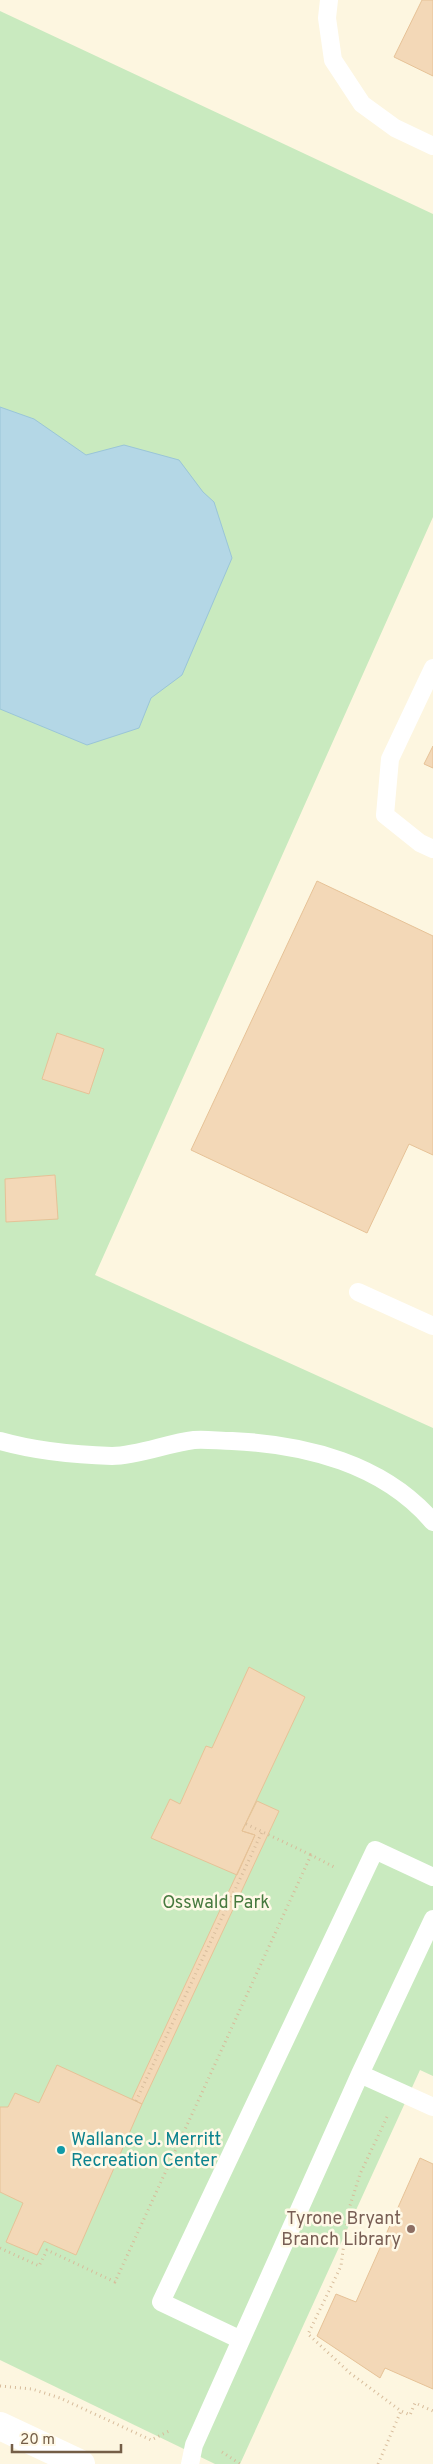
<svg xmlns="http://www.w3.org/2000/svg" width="433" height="2464" font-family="Overpass,sans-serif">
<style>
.green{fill:#c9eabf}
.water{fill:#b4d7e6;stroke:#9ac5d8}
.building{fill:#f3d8b7;stroke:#e6c297}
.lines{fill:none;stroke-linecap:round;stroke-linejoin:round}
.path{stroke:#d7bc9b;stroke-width:3;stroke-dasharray:1 4;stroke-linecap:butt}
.service{stroke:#fff;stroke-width:18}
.tertiary{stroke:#fff;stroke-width:28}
.culture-dot{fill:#0f9aa8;stroke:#fff9e7;stroke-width:2}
.education-dot{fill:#8d6e63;stroke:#fff9e7;stroke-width:2}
.labels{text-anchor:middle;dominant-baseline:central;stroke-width:5;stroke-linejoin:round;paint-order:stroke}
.park-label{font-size:18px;fill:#477a3f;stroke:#fff9e7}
.culture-label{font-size:18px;fill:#0d838f;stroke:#fff9e7;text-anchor:start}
.education-label{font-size:18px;fill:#785e54;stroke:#fff9e7;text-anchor:end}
</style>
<rect width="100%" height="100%" fill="#fdf6e0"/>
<path class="green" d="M0,11l433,203v303l-338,758 338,153v648l-13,-6 -180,394h-25l-215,-104z"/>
<path class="water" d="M0,407l34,12 52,36 38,-10 55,15 24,32 11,10 18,56 -50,117 -31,23 -12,30 -52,17 -87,-36z"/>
<path class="building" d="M422,0h11v76l-39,-19z
M433,746v22l-9,-4z
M317,881l116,55v219l-24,-11 -42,89 -176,-83z
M57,1033l47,16 -15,45 -47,-15z
M55,1175l3,44 -52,3 -1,-43z
M249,1667l56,30 -63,134 13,4 -18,40 -86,-37 19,-39 10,5 26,-58 6,2z
M257,1801l22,10 -137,293 -10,-5 123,-264 -13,-4z
M57,2065l85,39 -66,151 -32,-14 -7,14 -31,-13 17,-39 -23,-11v-85h8l7,-14 24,10z
M420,2158l13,6v225l-48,-21 -5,10 -63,-42 19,-42 20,8z"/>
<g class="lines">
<path class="path" d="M246,1824l65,31
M136,2101l126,-269
M387,2117l-27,57 -12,38 -7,54 -33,68 42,39 51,38 9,4 5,-12 18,8
M0,2248l39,18 8,-16 68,32 196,-427 25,13
M0,2386l32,3 28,9 91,42 18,-9
M222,2452l18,12
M378,2464l23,-53"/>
<path class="service" d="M329,0l-2,18 6,42 29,44 33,24 38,18
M433,668l-43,91 -5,56 35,28 13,6
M358,1292l75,34
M0,1441c35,10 76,14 112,15 26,0 56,-13 82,-16 12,-1 26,1 38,1 73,3 152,23 201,81
M360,2074l73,33
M241,2340l-80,-38 214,-452 58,27
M190,2464l4,-19 166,-371 73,-155"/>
<path class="tertiary" d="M0,2426l81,38"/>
</g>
<circle class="culture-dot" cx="61" cy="2150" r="5"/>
<circle class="education-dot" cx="411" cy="2229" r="5"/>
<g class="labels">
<g class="park-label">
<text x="216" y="1903">Osswald Park</text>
</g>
<g class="culture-label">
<text x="71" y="2140">Wallance J. Merritt<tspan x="71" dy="21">Recreation Center</tspan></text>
</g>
<g class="education-label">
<text x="401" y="2219">Tyrone Bryant<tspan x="401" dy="21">Branch Library</tspan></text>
</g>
</g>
<path d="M12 2444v8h109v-8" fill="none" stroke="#745e47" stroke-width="2.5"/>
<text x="20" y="2444" font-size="15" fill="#745e47" stroke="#fff9e7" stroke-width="4" paint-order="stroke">20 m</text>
</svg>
